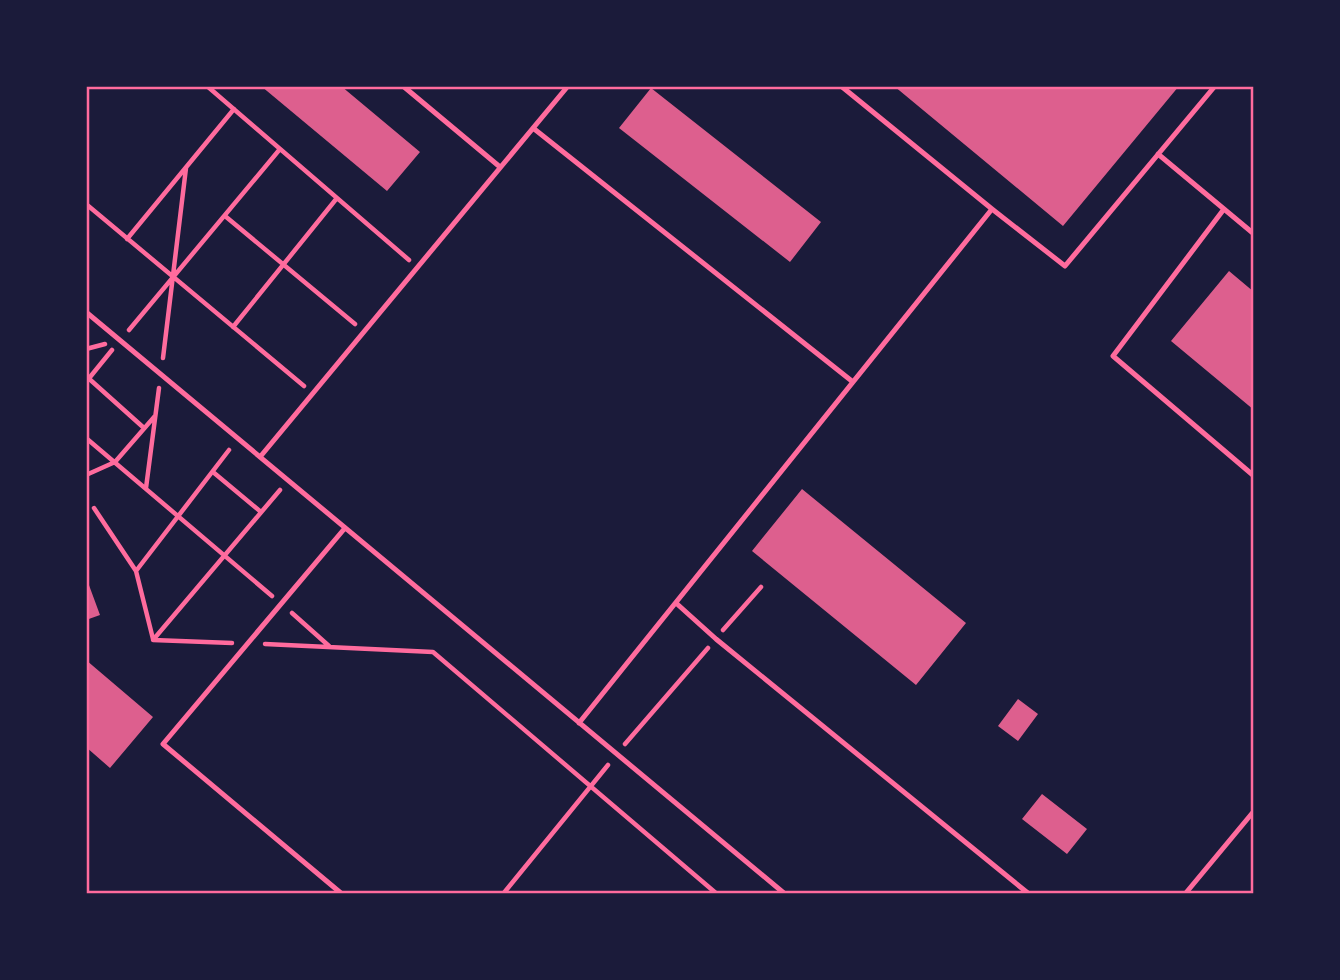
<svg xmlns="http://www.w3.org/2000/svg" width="1340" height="980" font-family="'PT Sans Narrow',sans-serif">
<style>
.building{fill:#dd5f8e}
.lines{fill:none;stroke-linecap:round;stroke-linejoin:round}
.path{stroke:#ff6b9d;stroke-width:4.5}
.service{stroke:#ff6b9d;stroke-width:5}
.neatline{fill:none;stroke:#ff6b9d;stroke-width:2.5}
</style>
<rect width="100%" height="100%" fill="#1b1b3a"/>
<path class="building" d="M261,86h80l79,66 -33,39z
M894,86h285l-116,140z
M651,88l170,134 -31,40 -171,-134z
M1229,271l25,21v118l-83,-69z
M802,489l164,134 -50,62 -164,-134z
M86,577l14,38 -14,5z
M86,660l67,57 -43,51 -24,-21z
M1018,699l20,15 -20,27 -20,-15z
M1042,794l45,35 -20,25 -45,-35z"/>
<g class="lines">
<path class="path" d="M207,86l202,174
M86,204l218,182
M225,216l130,108
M127,239l107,-130
M233,327l104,-129
M129,330l151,-181
M86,349l19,-5
M163,358l23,-190
M86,376l58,52
M86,382l26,-32
M86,438l186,158
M213,472l48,40
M86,475l29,-13 40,-46
M146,488l13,-100
M94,508l42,63 17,68
M136,571l93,-121
M292,613l37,33
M723,630l38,-43
M232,643l-79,-3 127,-150
M265,644l168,8 284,242
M625,744l83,-96
M503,894l105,-129"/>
<path class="service" d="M403,86l97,81
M533,128l320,254
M1158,154l66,55
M992,209l73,57 150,-180
M1254,234l-30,-25 -111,147 141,120
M86,312l699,582
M260,457l308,-371
M676,603l40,36 313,255
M579,723l413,-514 -151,-123
M342,894l-179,-150 182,-216
M1185,894l69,-83"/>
</g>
<rect width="1340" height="980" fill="none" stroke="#1b1b3a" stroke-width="175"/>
<rect x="88" y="88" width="1164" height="804" class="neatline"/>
</svg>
